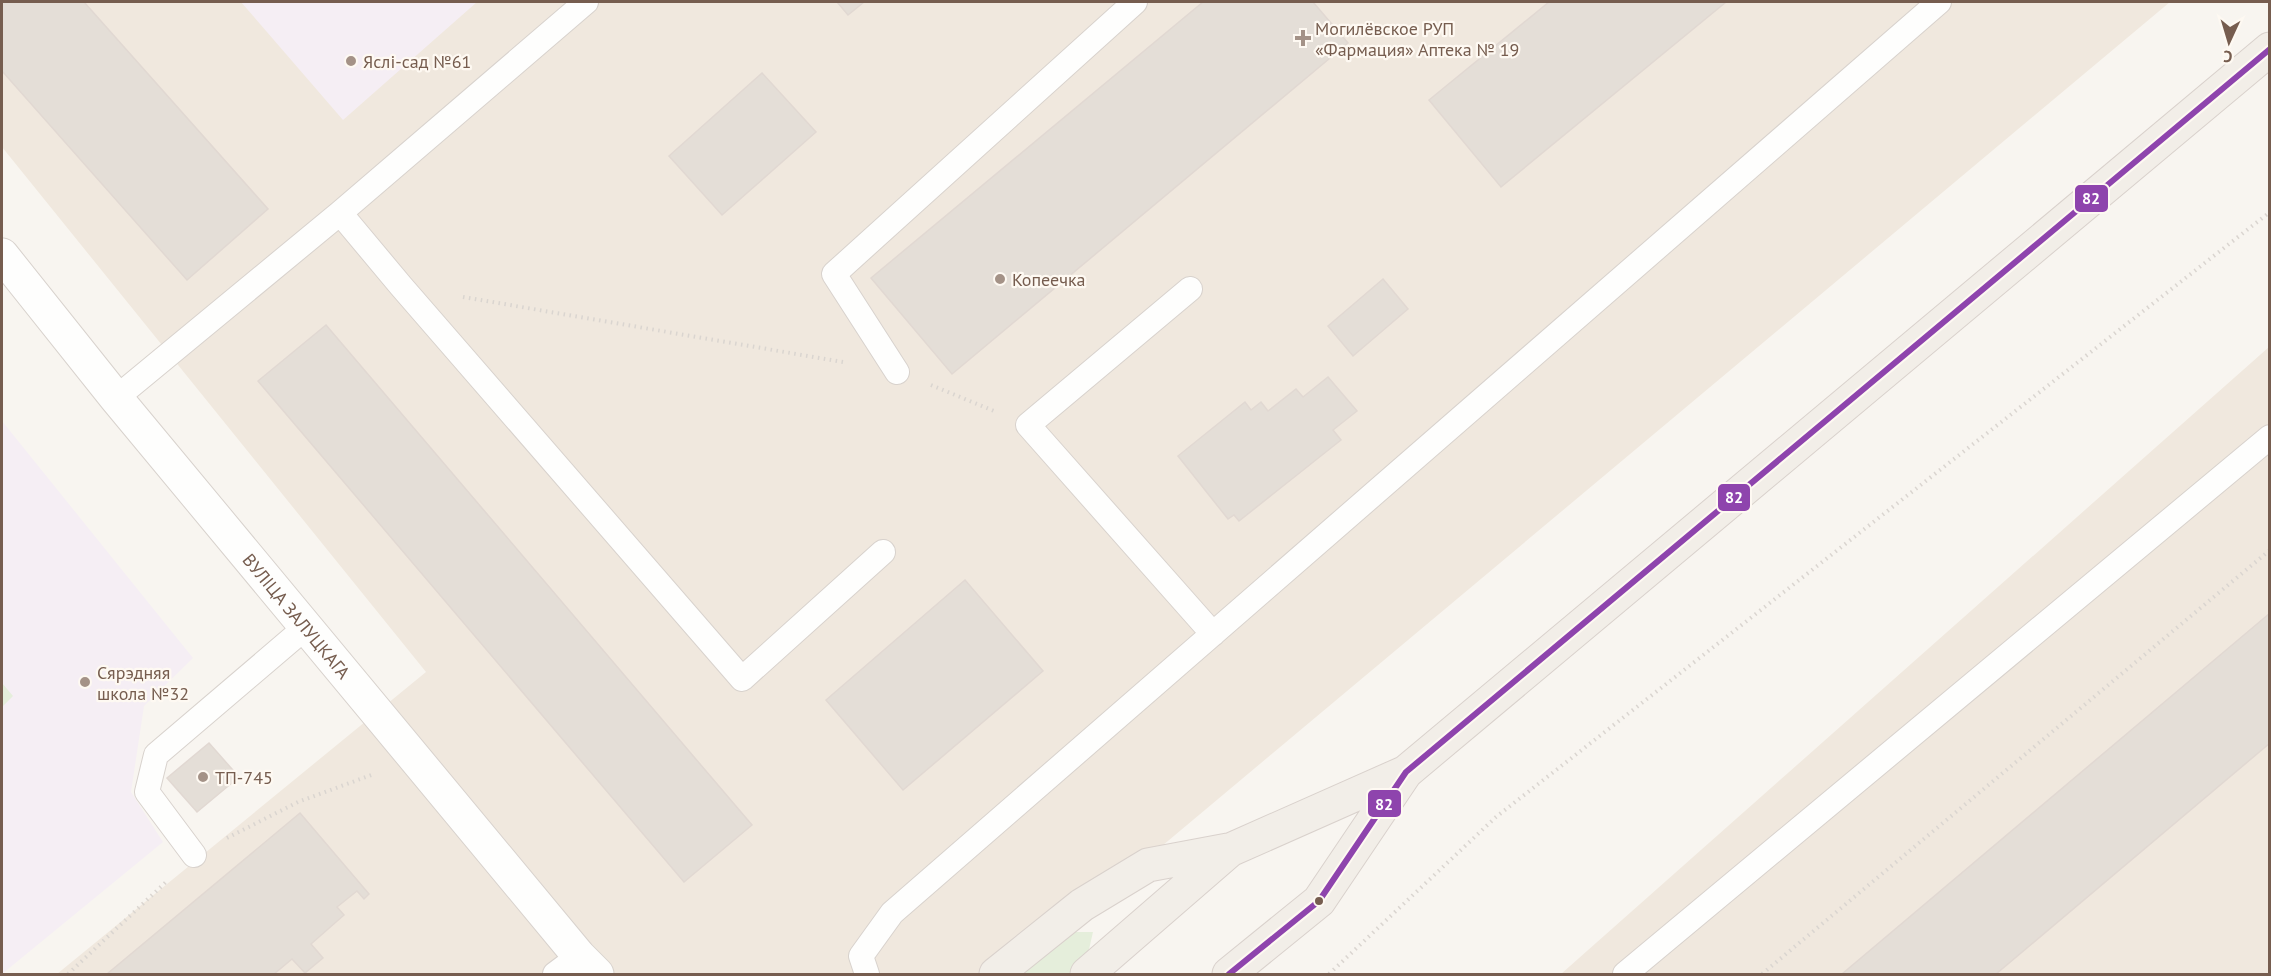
<svg xmlns="http://www.w3.org/2000/svg" width="2271" height="976" font-family="'PT Sans',sans-serif">
<style>
.residential{fill:#f0e8de}
.education{fill:#f5eef4}
.green{fill:#e5eedb}
.building{fill:#e4ded7;stroke:#e1d8d2;stroke-width:1.5}
.lines{fill:none;stroke-linecap:round;stroke-linejoin:round}
.service-casing{stroke:#d8d2cd;stroke-width:26}
.minor-casing{stroke:#d8d2cd;stroke-width:35}
.primary-casing{stroke:#d9d1cc;stroke-width:35}
.path{stroke:#dad5d0;stroke-width:4;stroke-dasharray:1.5 4.5;stroke-linecap:butt}
.service{stroke:#fefefd;stroke-width:24}
.minor{stroke:#fefefd;stroke-width:33}
.primary{stroke:#f2eee8;stroke-width:33}
.bus-1-casing{stroke:#fef9f2;stroke-width:10}
.bus-1{stroke:#8e44ad;stroke-width:6}
.poi-dot{fill:#a49287;stroke:#fef9f2;stroke-width:2}
.bus-dot{fill:#765d4f;stroke:#fef9f2;stroke-width:2}
.labels{text-anchor:middle;dominant-baseline:central;stroke-width:4.5;stroke-linejoin:round;paint-order:stroke}
.poi-label{font-size:18px;fill:#765d4f;stroke:#fef9f2;text-anchor:start}
.street-label{font-size:18px;fill:#765d4f;stroke:#fef9f2}
.line-badge{stroke:#fef9f2;stroke-width:2}
.badge-label{font-size:16px;text-anchor:middle;font-weight:bold;fill:#fff}
</style>
<rect width="100%" height="100%" fill="#f8f5f0"/>
<path class="residential" d="M2,2h2168l-1161,972h-952l369,-302 -424,-525z
M2269,347v627h-708z"/>
<path class="education" d="M241,2h236l-134,118z
M2,421l191,237 -49,48 -13,86 32,50 -161,132z"/>
<path class="green" d="M2,683l11,13 -11,11z
M1072,932h21l-6,26 -19,16h-45z"/>
<path class="building" d="M2,2h82l184,207 -81,71 -185,-209z
M837,2h27l-16,13z
M1203,2h110l35,41 -396,331 -81,-96z
M1549,2h177l-225,185 -72,-87z
M762,73l54,59 -94,83 -53,-59z
M1383,279l25,30 -55,47 -25,-30z
M326,325l426,500 -68,57 -426,-501z
M1328,377l29,34 -24,19 8,10 -102,81 -5,-6 -6,4 -50,-63 67,-54 6,8 10,-8 7,9 28,-22 7,8z
M965,580l78,91 -140,119 -77,-90z
M2270,613v130l-274,231h-154z
M209,743l30,34 -42,35 -30,-34z
M300,813l69,81 -5,5 -7,-8 -20,16 7,8 -33,29 12,14 -18,15 -13,-14 -18,15h-167z"/>
<g class="lines">
<defs>
<path id="service" d="M340,213l61,73 341,393 141,-127
M1190,289l-162,136 185,209
M897,372l-63,-98 301,-272
M116,398l224,-185 246,-211
M194,855l-47,-63 9,-37 150,-128
M555,974l24,-18
M867,974l-6,-18 31,-43 1047,-911
M1625,974l645,-537"/>
<g id="minor">
<path id="s1" d="M2,255l114,143 463,558 18,18"/>
</g>
<path id="primary" d="M996,974l86,-69 66,-40 80,-15
M1087,974l143,-124 176,-78
M1229,974l90,-73 87,-129 864,-723"/>
</defs>
<use href="#service" class="service-casing"/>
<use href="#minor" class="minor-casing"/>
<use href="#primary" class="primary-casing"/>
<path class="path" d="M463,297l380,65
M931,385l63,26
M227,838l71,-36 76,-28
M68,974l98,-92
M1329,974l167,-157 774,-605
M1762,974l508,-424"/>
<use href="#service" class="service"/>
<use href="#minor" class="minor"/>
<use href="#primary" class="primary"/>
<defs>
<path id="bus-1" d="M1229,974l90,-73 87,-129 864,-723"/>
</defs>
<use href="#bus-1" class="bus-1-casing"/>
<use href="#bus-1" class="bus-1"/>
</g>
<g class="poi-dot">
<path d="M1300 29h6v6h6v6h-6v6h-6v-6h-6v-6h6z"/>
<circle cx="351" cy="61" r="6"/>
<circle cx="1000" cy="279" r="6"/>
<circle cx="85" cy="682" r="6"/>
<circle cx="203" cy="777" r="6"/>
</g>
<circle class="bus-dot" cx="1319" cy="901" r="5"/>
<g class="labels">
<g class="poi-label">
<text x="1315" y="28">Могилёвское РУП<tspan x="1315" dy="21">«Фармация» Аптека № 19</tspan></text>
<text x="363" y="61">Яслі-сад №61</text>
<text x="1012" y="279">Копеечка</text>
<text x="97" y="672">Сярэдняя<tspan x="97" dy="21">школа №32</tspan></text>
<text x="215" y="777">ТП-745</text>
</g>
<g class="street-label">
<text stroke="none"><textPath href="#s1" startOffset="466">ВУЛІЦА ЗАЛУЦКАГА</textPath></text>
</g>
</g>
<g class="line-badge">
<rect x="2074" y="184" width="35" height="29" rx="6" fill="#8e44ad"/>
<rect x="1717" y="483" width="34" height="29" rx="6" fill="#8e44ad"/>
<rect x="1367" y="789" width="35" height="29" rx="6" fill="#8e44ad"/>
</g>
<g class="badge-label">
<text x="2091" y="204">82</text>
<text x="1734" y="503">82</text>
<text x="1384" y="810">82</text>
</g>
<rect width="2271" height="976" fill="none" stroke="#765d4f" stroke-width="6"/>
<g transform="translate(2229 42) rotate(184)" stroke="#fef9f2" stroke-width="4.5" paint-order="stroke">
<path d="M0-4.5L10 22L0 15L-10 22Z" fill="#765d4f"/>
<text y="-9" font-size="16" font-weight="bold" text-anchor="middle" fill="#765d4f">С</text>
</g>
</svg>
